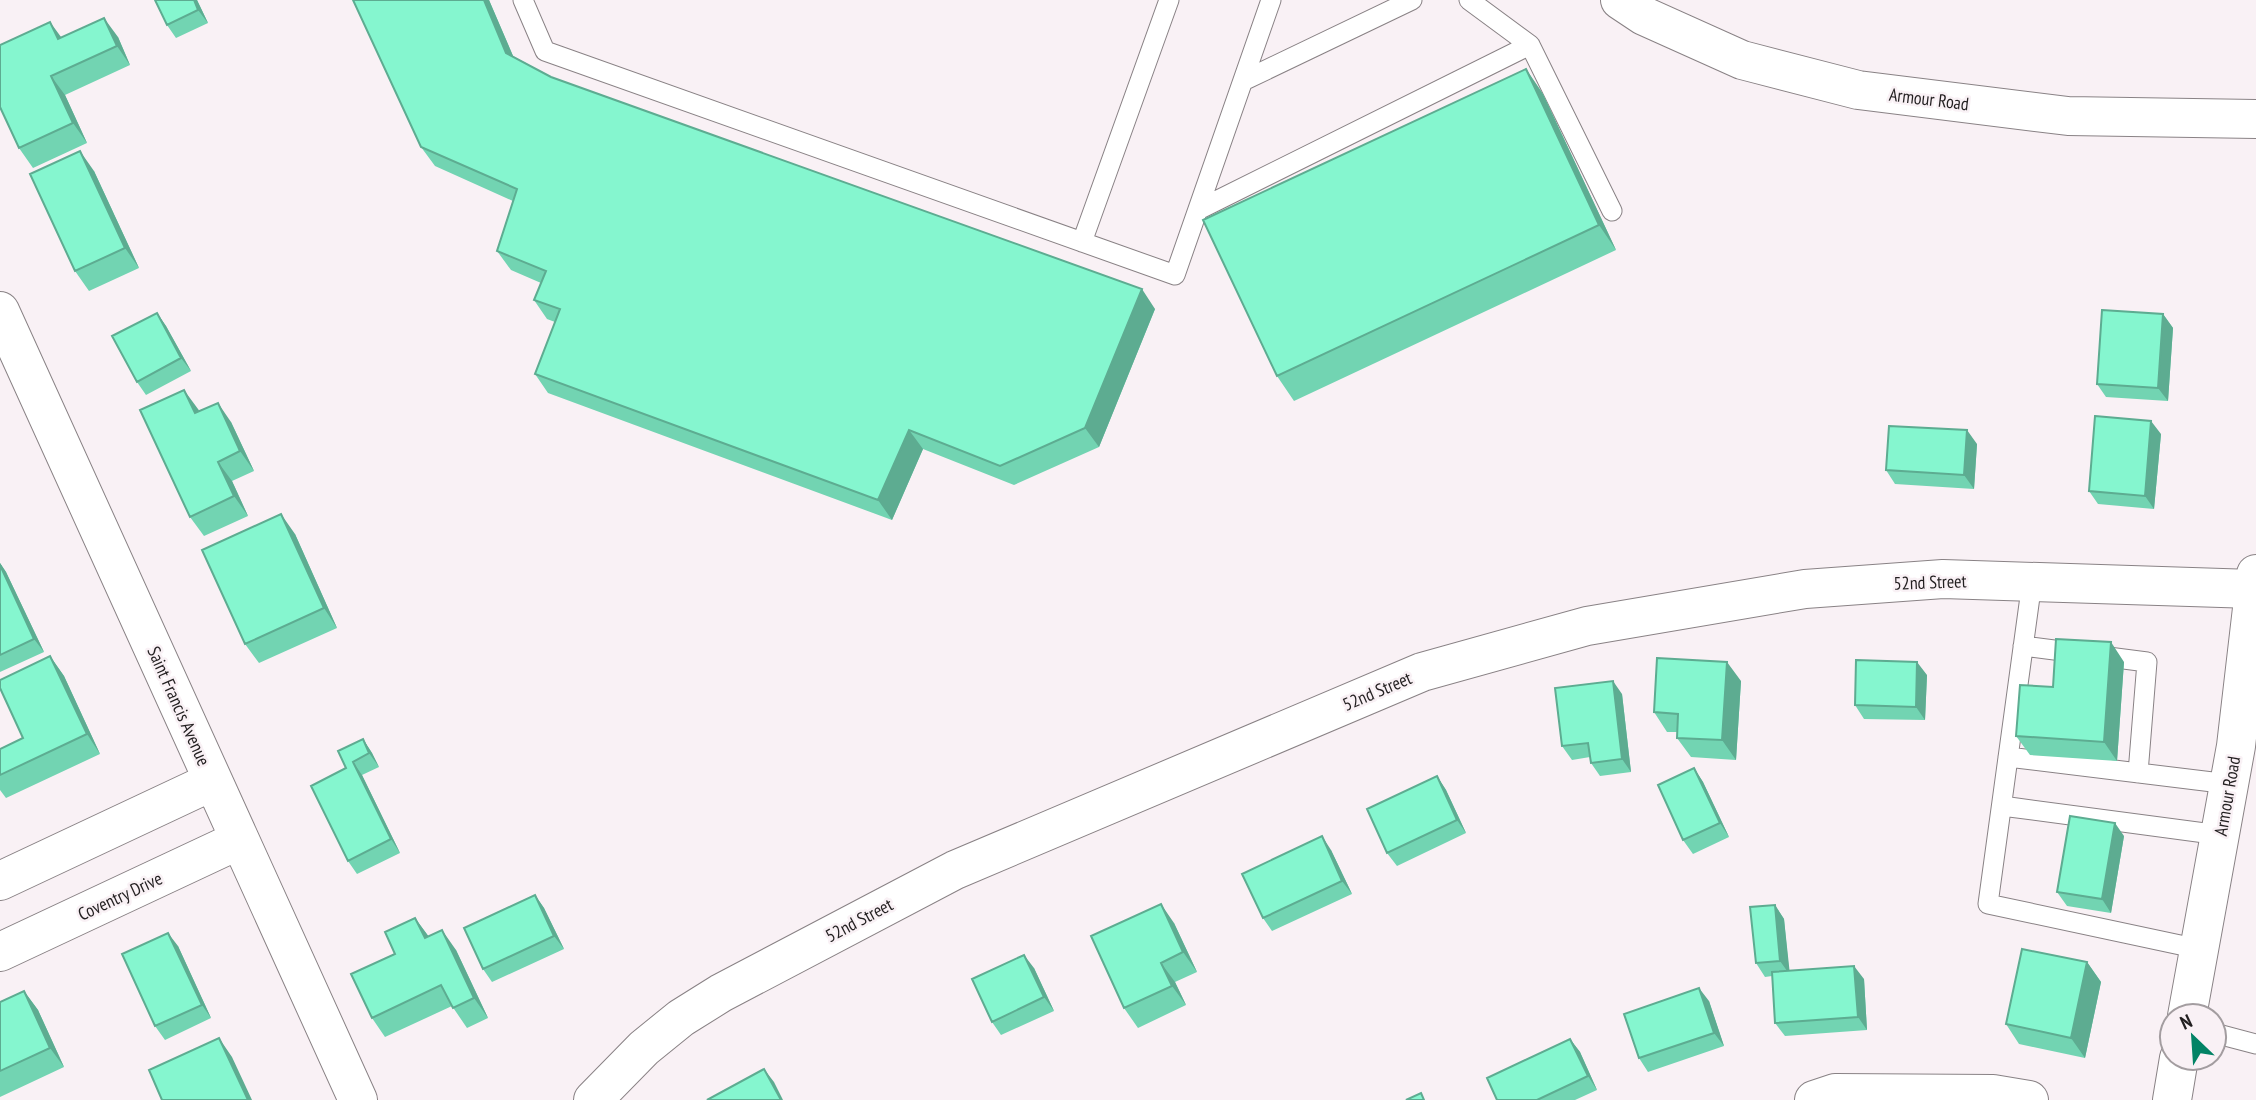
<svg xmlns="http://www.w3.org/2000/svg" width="2256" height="1100" font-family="'PT Sans Narrow',sans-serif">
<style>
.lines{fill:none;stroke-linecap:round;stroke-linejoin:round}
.service-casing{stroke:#898285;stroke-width:21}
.minor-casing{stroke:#898285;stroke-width:40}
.tertiary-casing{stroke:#898285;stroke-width:40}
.service{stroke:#fff;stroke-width:19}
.minor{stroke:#fff;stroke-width:38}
.tertiary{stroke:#fff;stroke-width:38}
.wall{fill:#72d4b2}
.shaded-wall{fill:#5dac91}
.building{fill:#85f6cf;stroke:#5dac91;stroke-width:2}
.labels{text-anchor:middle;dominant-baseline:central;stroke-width:5;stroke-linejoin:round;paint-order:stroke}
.street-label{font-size:18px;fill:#221f20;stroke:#f9f1f5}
</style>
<rect width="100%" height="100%" fill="#f9f1f5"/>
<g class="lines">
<defs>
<path id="service" d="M523,0l22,51 630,224 96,-275
M1469,0l61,45
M1243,81l169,-81
M1198,210l332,-165 82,166
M1082,242l87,-242
M2032,582l-44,322 211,45
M2023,646l124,16 -9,111
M2008,757l221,27
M2002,806l218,29
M2214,1033l42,11"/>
<path id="minor" d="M1620,0l24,16 98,44 116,30 210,26 188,3
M0,311l358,789
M0,881l213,-100
M0,952l239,-112
M593,1100l51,-52 37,-30 40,-25 234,-123 467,-198 165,-46 218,-37 138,-10 310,10
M1814,1100l21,-7 158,1 36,6"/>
<path id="tertiary" d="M2187,1016l49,-270 20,-172
M2172,1100l7,-42"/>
</defs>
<use href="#service" class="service-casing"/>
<use href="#minor" class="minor-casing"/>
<use href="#tertiary" class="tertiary-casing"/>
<use href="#service" class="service"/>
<use href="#minor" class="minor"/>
<use href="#tertiary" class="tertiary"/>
</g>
<path class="wall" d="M155,0h42l11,23 -32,15 -9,-13z
M353,0h136l24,56 38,21 604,232 -56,138 -85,38 -91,-36 -31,71 -344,-127 -13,-19 20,-52 -8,-3 -13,-19 7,-17 -30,-13 -14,-19 16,-50 -78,-35 -14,-19z
M118,37l12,28 -65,30 22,48 -54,25 -14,-20 42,-110z
M1526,69l17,25 73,156 -322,151 -17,-25z
M94,171l45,97 -50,23 -14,-20z
M157,313l9,13 25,45 -45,24 -9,-13z
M2163,314l10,14 -5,73 -62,-4 -9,-13z
M198,409l1,2 32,11 23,49 -22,10 16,35 -44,20 -14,-19z
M2161,434l-7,75 -56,-5 -9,-13z
M1977,444l-3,45 -79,-5 -9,-14z
M295,534l42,94 -78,35 -14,-19z
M0,563l6,9 38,80 -44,20z
M50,656l14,20 36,78 -94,44 -6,-8v-41l23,-11z
M2124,662l-7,99 -87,-6 -14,-19 37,-49z
M1927,675l-2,45 -61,-1 -9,-14z
M1741,681l-5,79 -45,-3 -14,-19 1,-6h-11l-13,-20z
M1622,694l9,78 -31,4 -9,-13 -1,-6 -18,3 -10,-14z
M363,739l9,14 7,14 -17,8 38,78 -43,21 -9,-13 -2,-93z
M1694,768l9,14 26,55 -36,17 -10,-14z
M1437,776l9,14 20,43 -69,33 -10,-13z
M2124,836l-13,77 -44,-7 -10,-14z
M1331,850l21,44 -80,37 -9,-13z
M535,895l9,13 20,41 -72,33 -9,-13z
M1775,905l9,14 5,52 75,8 3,51 -82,6 -10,-13 -3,-47 -7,1 -9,-14z
M415,918l14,19 27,13 32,68 -21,10 -15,-22 -67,31 -13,-19 23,-64z
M1174,923l23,49 -22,10 11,23 -48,23 -14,-20z
M178,946l33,72 -46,22 -10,-14z
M2087,962l14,20 -16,76 -66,-14 -13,-20z
M1034,968l20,43 -53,24 -9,-13z
M24,991l14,19 26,57 -64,30v-95z
M1709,1001l15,45 -76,26 -9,-14z
M1570,1039l10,13 17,38 -22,10h-78z"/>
<path class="shaded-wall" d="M194,0h3l11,23 -10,-13z
M484,0h5l31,72 -14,-19z
M104,18l14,19 12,28 -13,-19z
M50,22l14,19 -6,-2z
M1526,69l17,25 73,156 -17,-25z
M51,76l14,19 22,48 -14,-20z
M80,151l14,20 45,97 -14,-20z
M1142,289l13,20 -56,138 -14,-19z
M157,313l9,13 25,45 -10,-13z
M2163,314l10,14 -5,73 -10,-13z
M184,390l14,19 11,23 -14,-19z
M218,403l13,19 23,49 -14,-20z
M2151,421l10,13 -7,75 -9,-13z
M909,430l14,19 -31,71 -14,-20z
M1967,430l10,14 -3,45 -10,-14z
M218,462l14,19 16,35 -14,-20z
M281,514l14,20 42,94 -13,-20z
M0,563l6,9 38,80 -10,-13 -34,-74z
M2111,642l13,20 -7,99 -13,-19z
M50,656l14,20 36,78 -13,-20z
M1727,662l14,19 -5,79 -14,-20z
M1917,662l10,13 -2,45 -9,-13z
M1613,681l9,13 9,78 -9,-13z
M363,739l9,14 7,14 -10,-14z
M353,762l9,13 38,78 -9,-14z
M1694,768l9,14 26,55 -9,-14z
M1437,776l9,14 20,43 -9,-13z
M2115,823l9,13 -13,77 -9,-14z
M1322,836l9,14 21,44 -10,-13z
M535,895l9,13 20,41 -10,-13z
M1161,904l13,19 23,49 -14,-20z
M1775,905l9,14 6,56 -10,-14z
M415,918l14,19 -4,1z
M442,930l14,20 32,68 -14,-20z
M168,933l10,13 33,72 -9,-13z
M1024,955l10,13 20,43 -10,-14z
M2087,962l14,20 -16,76 -14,-20z
M1161,963l14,19 11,23 -14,-19z
M1854,966l10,13 3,51 -9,-13z
M1699,988l10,13 15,45 -10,-13z
M24,991l14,19 26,57 -14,-19z
M219,1038l13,19 20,43h-4z
M1570,1039l10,13 17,38 -9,-14z
M764,1069l10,13 9,18h-2z"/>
<path class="building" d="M155,0h39l4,10 -31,15z
M353,0h131l22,53 45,24 591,212 -57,139 -85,38 -91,-36 -31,70 -343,-126 25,-65 -26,-9 12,-29 -49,-20 20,-62 -96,-42z
M104,18l13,28 -66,30 22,47 -54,25 -19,-41v-62l50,-23 8,17z
M1526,69l73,156 -322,151 -74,-156z
M80,151l45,97 -50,23 -45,-97z
M2102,310l61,4 -5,74 -61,-4z
M157,313l24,45 -44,24 -25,-46z
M184,390l11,23 23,-10 22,48 -22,11 16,34 -44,21 -50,-107z
M2095,416l56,5 -6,75 -56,-5z
M1889,426l78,4 -3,45 -78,-5z
M281,514l43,94 -79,36 -43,-94z
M0,565l34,74 -34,16z
M2056,639l55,3 -7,100 -88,-6 4,-51 33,2z
M50,656l37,78 -87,41v-26l23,-11 -23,-50v-8z
M1657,658l70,4 -5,78 -45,-2 1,-24 -24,-2z
M1856,660l61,2 -1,45 -61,-2z
M1613,681l9,78 -31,4 -3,-20 -26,3 -7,-58z
M363,739l6,14 -16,9 38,77 -43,22 -37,-75 35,-18 -8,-17z
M1694,768l26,55 -37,17 -25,-55z
M1437,776l20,44 -70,33 -20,-44z
M2070,816l45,7 -13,76 -45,-7z
M1322,836l20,45 -79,37 -21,-44z
M535,895l19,41 -71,33 -19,-41z
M1161,904l22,48 -22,11 11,23 -48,22 -33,-72z
M1775,905l5,56 -24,2 -6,-56z
M415,918l10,20 17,-8 32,68 -21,10 -12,-23 -69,33 -21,-44 44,-20 -10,-22z
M168,933l34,72 -47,21 -33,-72z
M2022,949l65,13 -16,76 -65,-14z
M1024,955l20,42 -52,25 -20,-43z
M1854,966l4,51 -83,6 -3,-51z
M1699,988l15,45 -75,25 -15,-44z
M24,991l26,57 -50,23v-69z
M219,1038l29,62h-86l-13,-30z
M1570,1039l18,37 -51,24h-40l-10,-22z
M764,1069l17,31h-74z
M1421,1093l3,7h-18z"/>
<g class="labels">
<g class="street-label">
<text transform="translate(1929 99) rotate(7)">Armour Road</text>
<text transform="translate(1930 582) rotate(-2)">52nd Street</text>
<text transform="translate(1377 691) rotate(-23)">52nd Street</text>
<text transform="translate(179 706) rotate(66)">Saint Francis Avenue</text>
<text transform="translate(2227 796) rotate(-80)">Armour Road</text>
<text transform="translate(120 896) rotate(-25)">Coventry Drive</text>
<text transform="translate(859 920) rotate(-28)">52nd Street</text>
</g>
</g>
<g transform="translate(2193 1037) rotate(335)"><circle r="33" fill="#f9f1f5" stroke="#a39da0" stroke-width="2"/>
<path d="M0-5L12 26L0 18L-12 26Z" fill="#028365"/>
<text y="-10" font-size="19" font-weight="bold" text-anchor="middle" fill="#221f20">N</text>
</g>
</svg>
